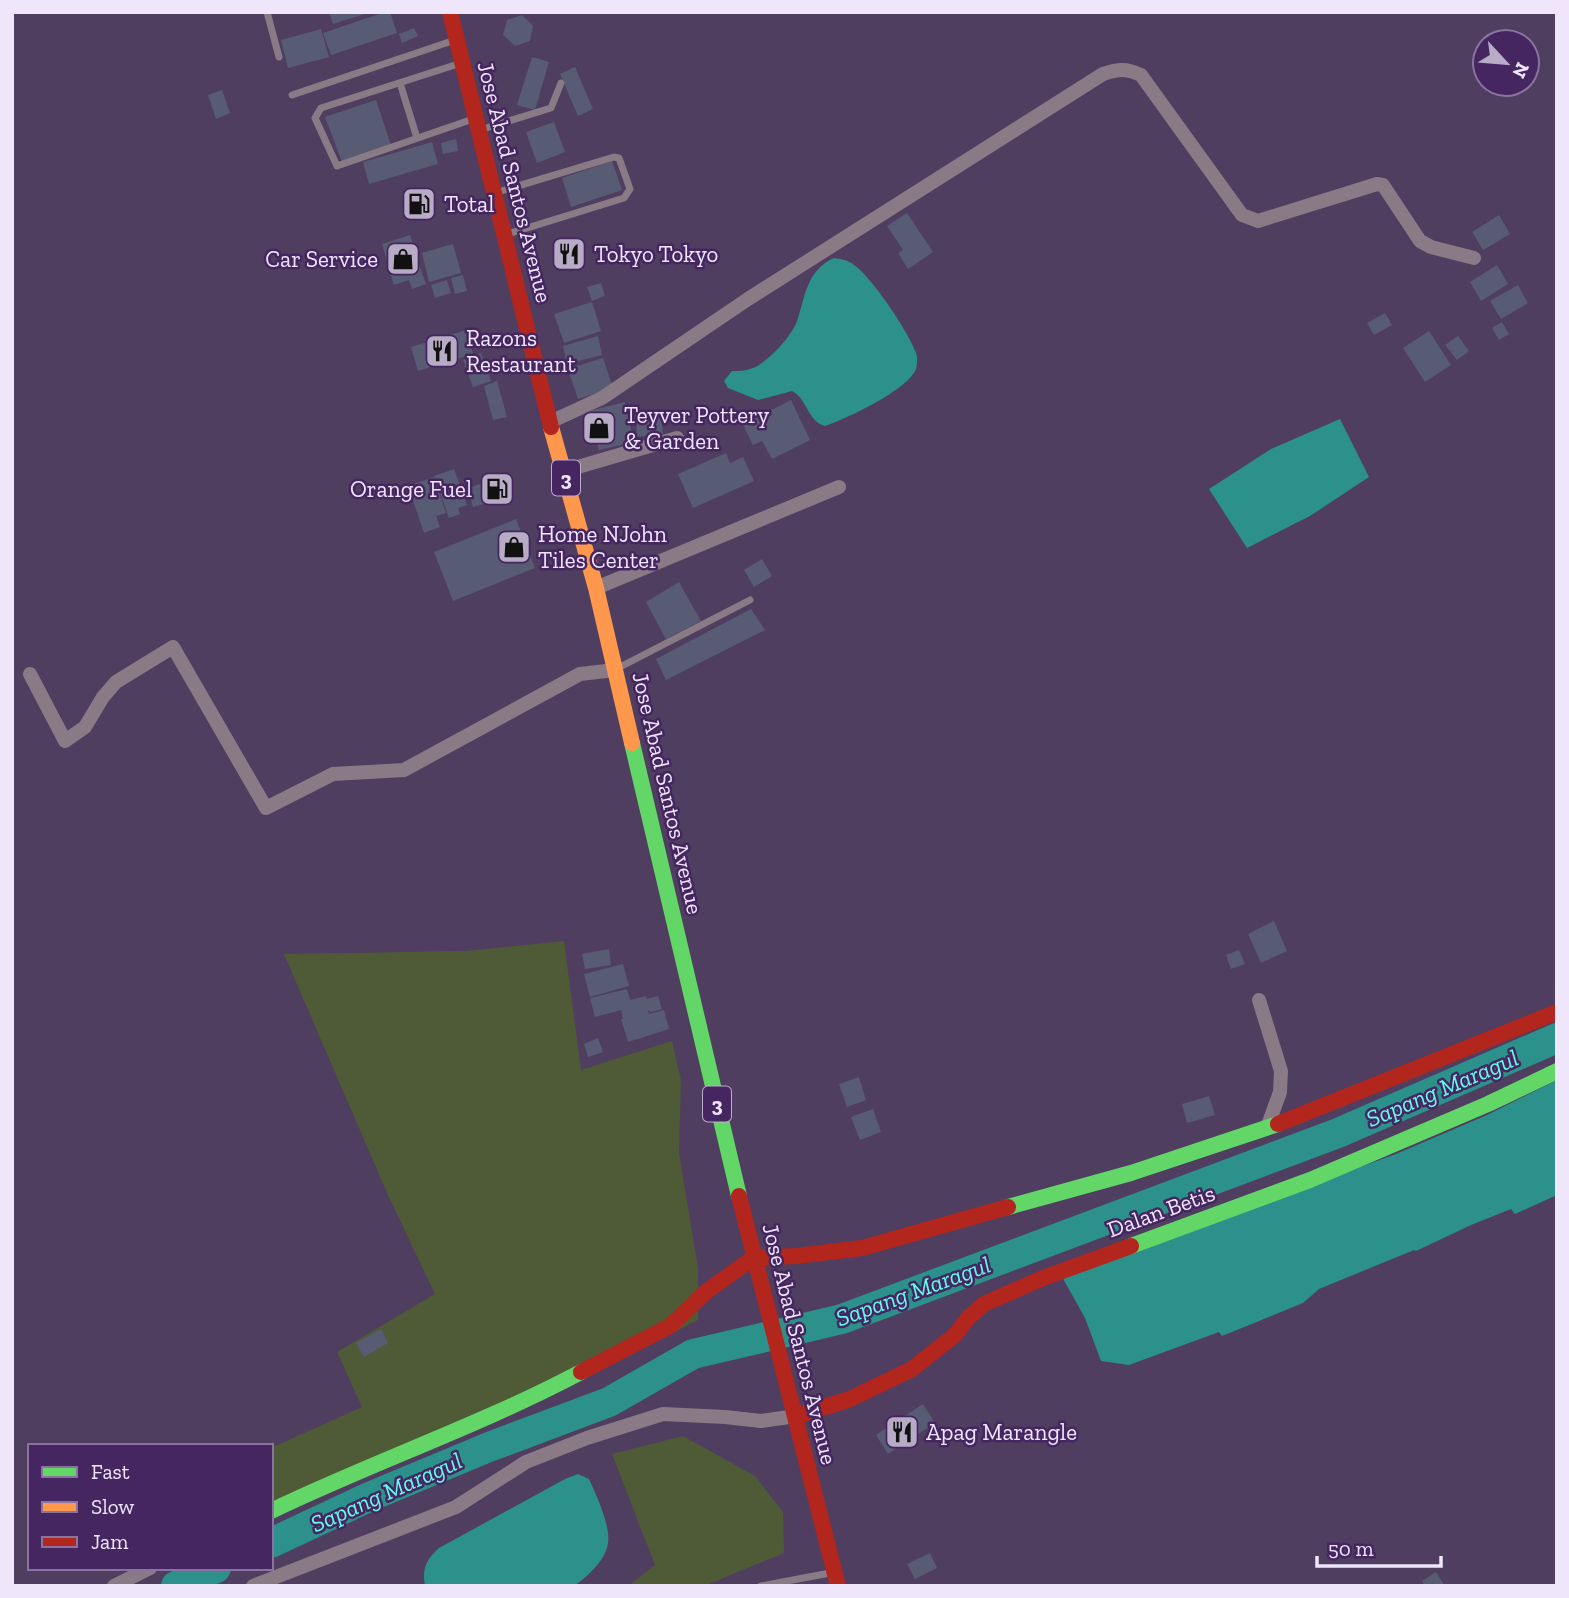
<svg xmlns="http://www.w3.org/2000/svg" width="1569" height="1598" font-family="'Zilla Slab',serif">
<style>
.green{fill:#4e5b36}
.water{fill:#2c918b}
.lines{fill:none;stroke-linecap:round;stroke-linejoin:round}
.river{stroke:#2c918b;stroke-width:30}
.building{fill:#585b74}
.lane{stroke:#897a85;stroke-width:7}
.street{stroke:#897a85;stroke-width:14}
.fast{stroke:#63d668;stroke-width:16}
.slow{stroke:#ff974d;stroke-width:16}
.jam{stroke:#b3261e;stroke-width:16}
.labels{text-anchor:middle;dominant-baseline:central;stroke-width:5;stroke-linejoin:round;paint-order:stroke}
.shield{fill:#452661;stroke:#bdaccd;stroke-width:2}
.shield-label{font-size:21px;font-weight:bold;fill:#f0e6fb}
.street-label{font-size:23px;fill:#f0e6fb;stroke:#452661}
.poi-label{font-size:23px;fill:#f0e6fb;stroke:#452661;text-anchor:start}
.water-label{font-size:24px;font-style:italic;fill:#65faeb;stroke:#452661}
</style>
<rect width="100%" height="100%" fill="#4f3e60"/>
<path class="green" d="M564,941l17,129 91,-29 9,39 -2,73 19,115v52l-61,31 -366,155v-58l91,-41 -25,-55 98,-58 -48,-101 -103,-239 182,-3z
M683,1436l72,40 28,36 1,41 -80,33h-76l27,-21 -43,-111z"/>
<path class="water" d="M834,258c7,1 14,2 20,7 17,11 56,69 62,88 2,5 1,12 0,16 -8,21 -70,50 -91,57 -18,-5 -17,-27 -33,-35l-34,9 -30,-12 -4,-7 8,-10c7,0 14,0 21,-3 15,-6 39,-32 44,-47 9,-26 9,-50 37,-63z
M1340,419l29,58 -59,39 -63,32 -38,-59 62,-40z
M1557,1080v115l-42,19 -4,-5 -40,16 -55,26 -2,-1 -95,39 -16,14 -81,33 -3,-4 -90,33 -28,-4 -16,-43 -24,-43 335,-121 91,-39z
M578,1474l11,5c7,15 22,48 19,64 -2,17 -21,34 -34,43h-149c-3,-18 1,-26 14,-38l126,-69z"/>
<g class="lines">
<path class="river" d="M271,1543l98,-46 120,-50 120,-45 84,-48 149,-35 496,-186 219,-95
M176,1586l40,-18"/>
</g>
<path class="building" d="M329,12h35l1,2 -32,10z
M385,12h5l7,21 -66,22 -8,-22z
M522,15l11,11 -3,15 -15,5 -12,-11 4,-15z
M414,28l4,8 -16,7 -3,-9z
M321,29l8,28 -41,11 -7,-28z
M532,57l17,5 -14,48 -18,-5z
M575,67l18,42 -15,7 -18,-42z
M222,90l8,23 -14,6 -8,-24z
M376,100l15,45 -49,17 -17,-45z
M554,122l11,30 -28,11 -11,-31z
M456,139l2,12 -15,3 -2,-11z
M432,142l6,22 -69,20 -6,-22z
M612,161l10,29 -51,17 -9,-29z
M907,213l26,39 -25,17 -10,-16 5,-3 -16,-24z
M1499,215l11,19 -27,16 -11,-18z
M410,235l5,17 -28,9 -5,-17z
M453,244l8,29 -32,9 -7,-29z
M416,256l10,28 -14,5 -3,-9 -15,5 -6,-20z
M1497,265l11,19 -27,17 -11,-19z
M463,275l4,16 -12,3 -4,-16z
M447,280l4,13 -16,5 -4,-13z
M601,283l4,13 -13,5 -5,-14z
M1518,285l10,18 -27,16 -11,-18z
M592,302l9,29 -37,12 -10,-29z
M1385,313l7,12 -18,10 -7,-12z
M1502,322l7,12 -10,6 -7,-12z
M466,330l7,24 -55,17 -7,-24z
M1429,331l22,34 -26,17 -22,-34z
M598,336l4,19 -35,9 -4,-18z
M1458,336l11,15 -12,9 -12,-15z
M481,353l10,28 -18,6 -10,-27z
M603,358l10,30 -35,11 -10,-30z
M497,381l10,36 -14,3 -9,-34z
M791,400l19,40 -38,19 -10,-18 -9,4 -10,-20z
M625,402l9,40 -35,8 -10,-39z
M661,415l2,19 -26,3 -1,-20z
M726,453l4,10 13,-6 11,24 -61,27 -15,-34z
M454,469l13,36 -9,3 2,6 -11,4 -15,-42z
M507,476l6,19 -40,12 -6,-19z
M434,477l12,36 -10,3 4,11 -16,6 -16,-47z
M516,519l19,49 -82,33 -19,-49z
M762,559l10,17 -18,11 -10,-17z
M679,582l22,39 -35,18 -20,-37z
M751,609l14,21 -99,50 -10,-21z
M1274,921l13,30 -26,12 -13,-29z
M609,949l2,16 -26,4 -3,-15z
M1239,950l6,14 -14,5 -5,-14z
M623,964l6,22 -39,11 -6,-23z
M627,989l3,11 16,-4 1,3 11,-3 4,13 -11,3 -3,-2 1,4 15,-4 5,19 -41,13 -7,-23h2l-2,-9 -26,7 -5,-19z
M598,1038l5,14 -15,5 -4,-13z
M859,1077l7,23 -19,7 -8,-23z
M1209,1096l6,19 -28,8 -5,-19z
M873,1109l8,23 -21,8 -9,-23z
M381,1329l7,14 -24,14 -8,-14z
M923,1404l12,19 -47,31 -12,-19z
M930,1553l7,15 -22,11 -8,-15z
M1436,1572l9,14h-20l-3,-5z"/>
<g class="lines">
<path class="lane" d="M267,12l12,45
M458,64l-137,44 -6,10 22,48 136,-47
M400,83l17,55
M292,95l160,-54
M483,129l68,-21 10,-25
M498,192l116,-35 5,1 11,31 -6,9 -116,36
M620,667l130,-67
M761,1586l69,-13"/>
<path class="street" d="M550,422l52,-24 146,-99 355,-225c15,-5 23,-6 38,1l101,140 16,6 119,-37 6,1 37,56 11,6 43,11
M564,471l113,-33
M596,588l243,-101
M30,674l35,67 20,-14 18,-30 13,-15 57,-35 93,161 67,-34 71,-4 176,-96 35,-4
M1259,1000l22,71 -1,21 -13,36
M114,1586l36,-18
M253,1586l203,-79 70,-45 61,-24 76,-24 62,3 36,4 35,-5"/>
<path class="fast" d="M632,743l107,453
M1008,1207l123,-34 147,-49
M1131,1246l179,-66 178,-76 69,-33
M271,1511c102,-49 210,-86 310,-139"/>
<path class="slow" d="M551,427l45,161 36,155"/>
<path class="jam" d="M450,12l101,415
M1278,1124l279,-112
M739,1196l99,390
M581,1372l89,-46 37,-35 46,-33 43,-2 66,-8 146,-41
M796,1416l54,-17 62,-30 43,-34 13,-17 16,-14 59,-26 88,-32"/>
</g>
<defs>
<symbol id="fuel-square" viewBox="-11 -11 22 22"><rect x="-9" y="-9" width="18" height="18" rx="4" fill="#b8abc5" stroke="#452661"/><path d="M-5.5-6h7V0h2V4h1.3V-2.5L3-4.5l.8-.8L6-3V5H2.5V1h-1V6h-7ZM-4.2-4.7v3.2H.2V-4.7Z" fill="#111"/></symbol>
<symbol id="restaurant-square" viewBox="-11 -11 22 22"><rect x="-9" y="-9" width="18" height="18" rx="4" fill="#b8abc5" stroke="#452661"/><path d="M-5-6h1v4h1v-4h1v4h1v-4h1v5L-1.5 .5V6h-2V.5L-5-1ZM5-6V6H3V1.5H1.5Q1.5-4 5-6Z" fill="#111"/></symbol>
<symbol id="shop-square" viewBox="-11 -11 22 22"><rect x="-9" y="-9" width="18" height="18" rx="4" fill="#b8abc5" stroke="#452661"/><path d="M-5-2.5h2.3a2.7 3.5 0 0 1 5.4 0H5L5.5 6h-11ZM-1.5-2.5h3a1.5 2.3 0 0 0-3 0Z" fill="#111"/></symbol>
</defs>
<g fill-rule="evenodd">
<use href="#fuel-square" x="400" y="185" width="38" height="38"/>
<use href="#restaurant-square" x="550" y="235" width="38" height="38"/>
<use href="#shop-square" x="384" y="240" width="38" height="38"/>
<use href="#restaurant-square" x="423" y="332" width="38" height="38"/>
<use href="#shop-square" x="580" y="409" width="38" height="38"/>
<use href="#fuel-square" x="478" y="470" width="38" height="38"/>
<use href="#shop-square" x="495" y="528" width="38" height="38"/>
<use href="#restaurant-square" x="883" y="1413" width="38" height="38"/>
</g>
<g class="labels">
<g class="shield">
<rect x="552" y="460.5" width="28" height="35" rx="5"/>
<rect x="703" y="1086.5" width="28" height="35" rx="5"/>
</g>
<g class="shield-label">
<text x="566" y="478">3</text>
<text x="717" y="1104">3</text>
</g>
<g class="street-label">
<text transform="translate(515 182) rotate(76)">Jose Abad Santos Avenue</text>
<text transform="translate(668 793) rotate(77)">Jose Abad Santos Avenue</text>
<text transform="translate(1161 1211) rotate(-20)">Dalan Betis</text>
<text transform="translate(800 1344) rotate(76)">Jose Abad Santos Avenue</text>
</g>
<g class="poi-label">
<text x="444" y="204">Total</text>
<text x="594" y="254">Tokyo Tokyo</text>
<text x="378" y="259" text-anchor="end">Car Service</text>
<text x="466" y="338">Razons<tspan x="466" dy="26">Restaurant</tspan></text>
<text x="624" y="415">Teyver Pottery<tspan x="624" dy="26">&amp; Garden</tspan></text>
<text x="472" y="489" text-anchor="end">Orange Fuel</text>
<text x="538" y="534">Home NJohn<tspan x="538" dy="26">Tiles Center</tspan></text>
<text x="926" y="1432">Apag Marangle</text>
</g>
<g class="water-label">
<text transform="translate(1442 1088) rotate(-23)">Sapang Maragul</text>
<text transform="translate(913 1291) rotate(-20)">Sapang Maragul</text>
<text transform="translate(386 1492) rotate(-24)">Sapang Maragul</text>
</g>
</g>
<rect width="1569" height="1598" fill="none" stroke="#f0e6fb" stroke-width="28"/>
<rect x="28" y="1444" width="245" height="126" fill="#452661" stroke="#89739f" stroke-width="2"/>
<rect x="42" y="1467" width="35" height="10" fill="#63d668" stroke="#89739f" stroke-width="2"/>
<text x="91" y="1479" font-size="21" fill="#f0e6fb">Fast</text>
<rect x="42" y="1502" width="35" height="10" fill="#ff974d" stroke="#89739f" stroke-width="2"/>
<text x="91" y="1514" font-size="21" fill="#f0e6fb">Slow</text>
<rect x="42" y="1537" width="35" height="10" fill="#b3261e" stroke="#89739f" stroke-width="2"/>
<text x="91" y="1549" font-size="21" fill="#f0e6fb">Jam</text>
<g transform="translate(1506 63) rotate(116)"><circle r="33" fill="#452661" stroke="#89739f" stroke-width="2"/>
<path d="M0-5L12 26L0 18L-12 26Z" fill="#b8abc5"/>
<text y="-10" font-size="19" font-weight="bold" text-anchor="middle" fill="#f0e6fb">N</text>
</g>
<path d="M1317 1556v10h124v-10" fill="none" stroke="#f0e6fb" stroke-width="3.5"/>
<text x="1328" y="1556" font-size="21" fill="#f0e6fb" stroke="#452661" stroke-width="5" paint-order="stroke">50 m</text>
</svg>
